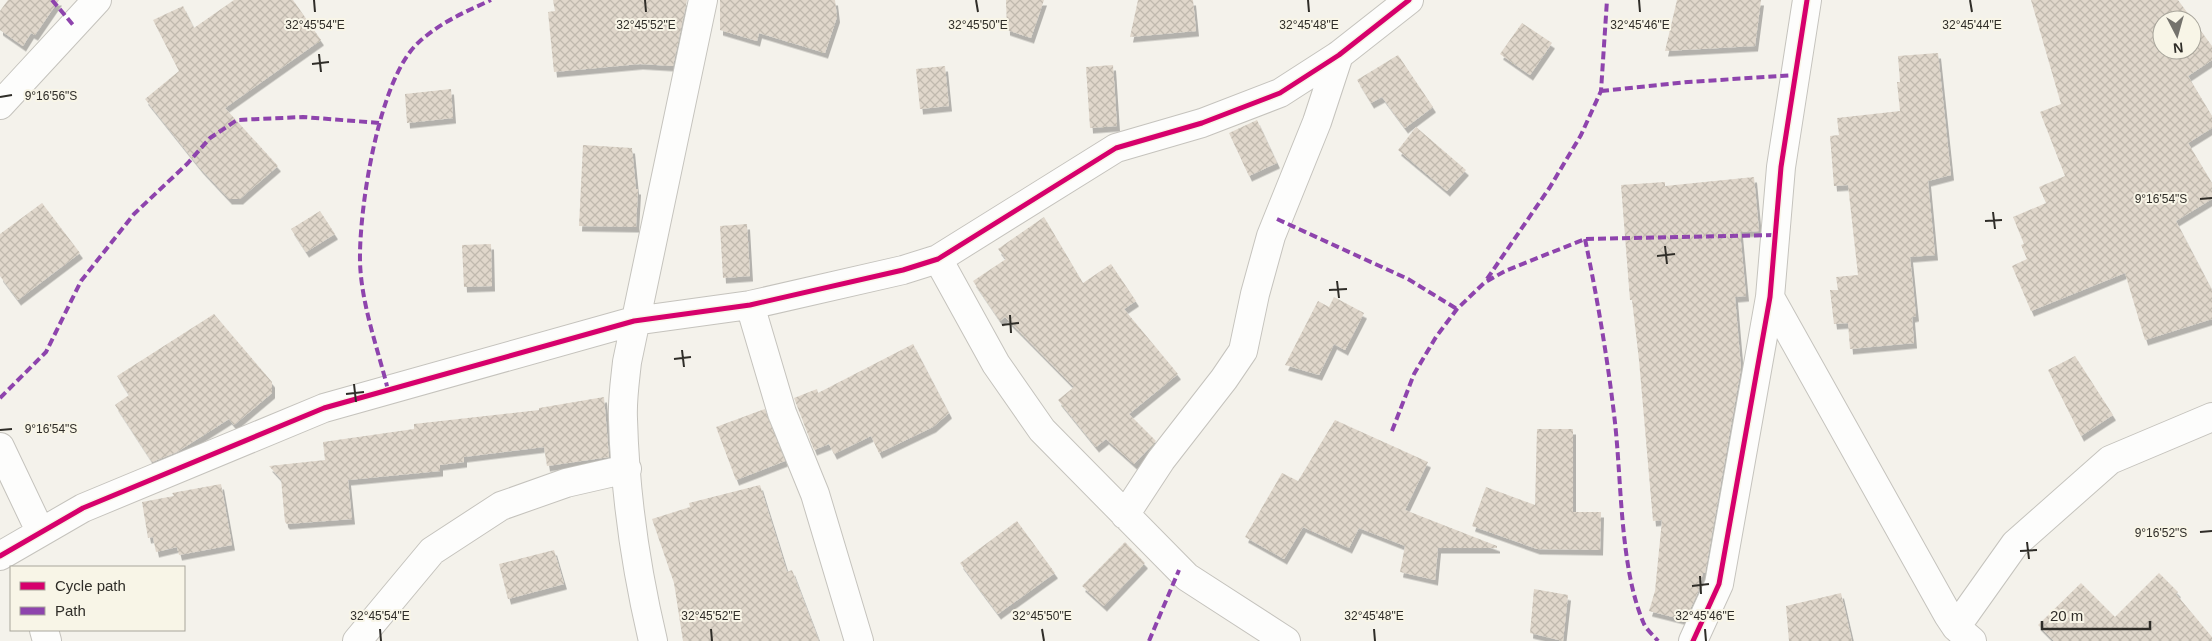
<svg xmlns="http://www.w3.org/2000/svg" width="2212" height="641" font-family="Arial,sans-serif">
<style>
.building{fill:url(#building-cross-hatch);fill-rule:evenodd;filter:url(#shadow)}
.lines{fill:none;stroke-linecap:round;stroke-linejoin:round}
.minor-casing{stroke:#c5c3bd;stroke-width:30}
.minor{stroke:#fdfdfc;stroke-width:28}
.quiet{stroke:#8e44ad;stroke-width:4;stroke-dasharray:8 4;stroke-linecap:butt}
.cycleway-casing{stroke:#f8f5e7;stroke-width:8}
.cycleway{stroke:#d6006c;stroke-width:5}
.ticks{fill:none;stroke:#2f2d28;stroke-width:2}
.ticks-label{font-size:12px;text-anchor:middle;fill:#2f2d28;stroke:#f8f5e7;stroke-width:4;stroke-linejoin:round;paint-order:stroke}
</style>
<defs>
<pattern id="building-cross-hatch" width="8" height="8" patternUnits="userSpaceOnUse" patternTransform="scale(1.25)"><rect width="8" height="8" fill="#e0d7cb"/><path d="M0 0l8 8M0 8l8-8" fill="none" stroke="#c0b9ae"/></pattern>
<filter id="shadow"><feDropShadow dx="3" dy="5.5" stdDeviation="0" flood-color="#0004"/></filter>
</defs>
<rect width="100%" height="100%" fill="#f4f2eb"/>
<path class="building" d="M8,0h51l-24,35 -4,-2 -8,13 -23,-16v-19z
M234,0h59l28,40 -96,68 53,58 -38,33h-11l-29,-31 -55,-69 34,-28 -26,-51 30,-14 11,22z
M553,0h134l-14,66 -33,-2 -86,8 -6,-60 7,-1z
M720,0h115l2,17 -12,36 -66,-20 -2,8 -37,-11z
M1006,0h38l-13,38 -24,-8z
M1138,0h55l3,31 -66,6z
M1677,0h84l-6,46 -90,5z
M2031,0h147l34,46v14l-24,16 24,40v12l-24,15 24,40v16l-36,22 36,69v29l-67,21 -20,-67 -94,38 -19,-45 15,-7 -6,-14 3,-1 -11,-27 33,-14 -7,-16 26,-11 -25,-64 21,-8zM2162,20h30v30h-30z
M1522,23l30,20 -22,32 -30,-21z
M1938,53l13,122 -23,6 7,74 -25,2 6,59 -4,1 2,26 -64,6 -2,-26 -14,1 -4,-34h8l-2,-13 22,-2 -10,-90 -14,1 -4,-50 9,-1 -2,-17 63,-7 -3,-29h3l-2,-26z
M1398,55l35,52 -28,21 -23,-31 -11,6 -14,-23z
M1113,65l4,61 -27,2 -4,-61z
M945,66l4,40 -29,3 -4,-40z
M451,89l2,29 -46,5 -2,-29z
M1257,120l20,43 -28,13 -20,-43z
M1416,127l50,43 -19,21 -49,-41z
M583,145l49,3 4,41h2l-2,38 -57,-1z
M1754,177l5,54 -19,1 6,64 -11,1 6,71 -36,205h-2l-5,19 -13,28 -36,-9 6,-20 7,-71 -9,1 -14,-161 -7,-60h-2l-9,-115 44,-3v4z
M42,203l38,50 -62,47 -18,-24v-42z
M320,211l15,23 -29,18 -15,-23z
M1044,217l39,66 28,-19 25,37 -12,8 54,65 -49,40 27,27 -22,23 -28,-25 -10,8 -38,-47 16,-13 -69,-70 -5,4 -27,-40 33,-22 -8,-10z
M747,224l3,52 -27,2 -3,-52z
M491,244l1,42 -28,1 -2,-42z
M1334,297l30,16 -19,37 -11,-6 -15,31 -34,-10 33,-64 11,6z
M214,314l58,68v11l-38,32 -5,-6 -52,33 -25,10 -37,-57 14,-10 -12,-19z
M913,344l36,69 -16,14 -54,26 -8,-17 -37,18 -5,-10 -15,6 -20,-52 23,-9 1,4z
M2075,356l38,59 -32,21 -33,-66z
M604,397l5,60 -62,9 -3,-19 -80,10v5l-24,3v6l-92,9 4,39 -65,5 -2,-2 -4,-43 -12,-13 56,-6 -2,-18 91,-13v-5l125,-14v-2z
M765,409l20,52 -49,19 -20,-53z
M1335,420l93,42 -23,48 92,36v2h-59l-3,32 -35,-8 5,-26 -46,-18 -10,20 -46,-21 -19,32 -39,-22 37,-64 16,8z
M1537,429h36v83h28l-1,38 -63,-1 -65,-23 14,-39 49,18z
M221,484l11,61 -53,10 -2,-8 -21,5 -3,-15 -5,1 -6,-36 32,-6 -2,-3z
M760,485l27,87 5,-2 27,71h-136l-9,-58 -22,-64 38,-12 -1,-4z
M1017,521l38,52 -57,41 -38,-51z
M1125,542l20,21 -41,43 -22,-20z
M554,550l10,34 -56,15 -9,-35z
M2159,573l19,19 -2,2 36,43v4h-158l-16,-16 43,-42 34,34z
M1534,589l34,6 -5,46 -33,-8z
M1841,593l11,48h-63l-3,-35z"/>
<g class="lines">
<defs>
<path id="minor" d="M0,105l97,-105
M938,259l58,105 46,66 145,147 99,64
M1770,297l178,318 8,12 16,14
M750,305l32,108 33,81 44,147
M0,447l40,84
M1125,515l36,-55 63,-81 19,-28 12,-57 16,-58 46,-114 22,-67
M0,556l83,-48 241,-100 310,-87 116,-16 153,-35 35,-11 178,-111 86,-25 78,-30 59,-38 70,-55
M1956,627l59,-83 95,-84 102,-43
M44,630l3,11
M357,641l75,-90 69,-45 65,-23 61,-14
M653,641c-17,-72 -28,-148 -30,-222 -1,-19 2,-38 4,-57l76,-362
M1693,641l26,-57 51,-287 11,-130 26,-167"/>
</defs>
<use href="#minor" class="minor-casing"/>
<use href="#minor" class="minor"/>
<path class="quiet" d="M52,0l22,26
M1601,91l87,-9 108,-7
M1277,219l131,60 49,30
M1585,239c12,58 22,116 29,175 8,63 5,153 30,210 3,6 10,12 14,17
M1487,279l63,-92 31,-52 20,-44 6,-91
M388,390c-10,-41 -27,-86 -28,-129 -1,-53 19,-184 59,-219 22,-20 46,-30 72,-42
M0,398l46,-46 35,-71 53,-67 54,-51 22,-25 27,-18 66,-3 77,6
M1392,431l22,-57 22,-37 21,-28 27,-26 21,-12 80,-32 191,-4
M1149,641l30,-71"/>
<defs>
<path id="cycleway" d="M0,556l83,-48 241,-100 310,-87 116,-16 153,-35 35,-11 178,-111 86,-25 78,-30 59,-38 70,-55
M1693,641l26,-57 51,-287 11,-130 26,-167"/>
</defs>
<use href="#cycleway" class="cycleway-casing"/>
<use href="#cycleway" class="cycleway"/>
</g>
<path class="ticks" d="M314,0l1,12M645,0l1,12M976,0l2,12M1308,0l1,12M1639,0l1,12M1970,0l2,12M319,54l2,18M312,64l17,-2M0,97l12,-2M2200,199l12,-1M1993,212l2,17M1985,221l17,-1M1665,246l2,18M1657,256l18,-2M1337,281l2,17M1329,290l18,-1M1010,315l1,18M1002,325l17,-2M682,350l2,17M674,359l17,-2M354,384l2,18M346,394l18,-2M0,430l12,-1M2200,532l12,-1M2027,542l2,17M2020,551l17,-1M1700,576l1,18M1692,586l17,-2M380,629l1,12M711,629l1,12M1042,629l2,12M1374,629l1,12M1705,629l1,12"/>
<g class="ticks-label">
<text x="315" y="29">32°45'54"E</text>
<text x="646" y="29">32°45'52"E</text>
<text x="978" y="29">32°45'50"E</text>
<text x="1309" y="29">32°45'48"E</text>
<text x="1640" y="29">32°45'46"E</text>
<text x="1972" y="29">32°45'44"E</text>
<text x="51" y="100">9°16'56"S</text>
<text x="2161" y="203">9°16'54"S</text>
<text x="51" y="433">9°16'54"S</text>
<text x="2161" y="537">9°16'52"S</text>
<text x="380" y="620">32°45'54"E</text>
<text x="711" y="620">32°45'52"E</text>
<text x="1042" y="620">32°45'50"E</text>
<text x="1374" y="620">32°45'48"E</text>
<text x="1705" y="620">32°45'46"E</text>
</g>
<rect x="10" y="566" width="175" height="65" fill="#f8f5e7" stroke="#a8a59b"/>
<rect x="20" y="582" width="25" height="8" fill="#d6006c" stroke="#a8a59b"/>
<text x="55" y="591" font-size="15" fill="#2f2d28">Cycle path</text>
<rect x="20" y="607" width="25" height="8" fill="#8e44ad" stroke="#a8a59b"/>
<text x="55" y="616" font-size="15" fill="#2f2d28">Path</text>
<g transform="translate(2177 35) rotate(174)"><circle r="24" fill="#f8f5e7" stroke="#a8a59b"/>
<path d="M0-4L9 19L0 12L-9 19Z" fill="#74726c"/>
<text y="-8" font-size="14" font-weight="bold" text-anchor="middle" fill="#2f2d28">N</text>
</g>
<path d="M2042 621v8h108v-8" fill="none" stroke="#2f2d28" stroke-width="2.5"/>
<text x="2050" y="621" font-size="15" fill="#2f2d28" stroke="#f8f5e7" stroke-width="4" paint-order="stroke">20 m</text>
</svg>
